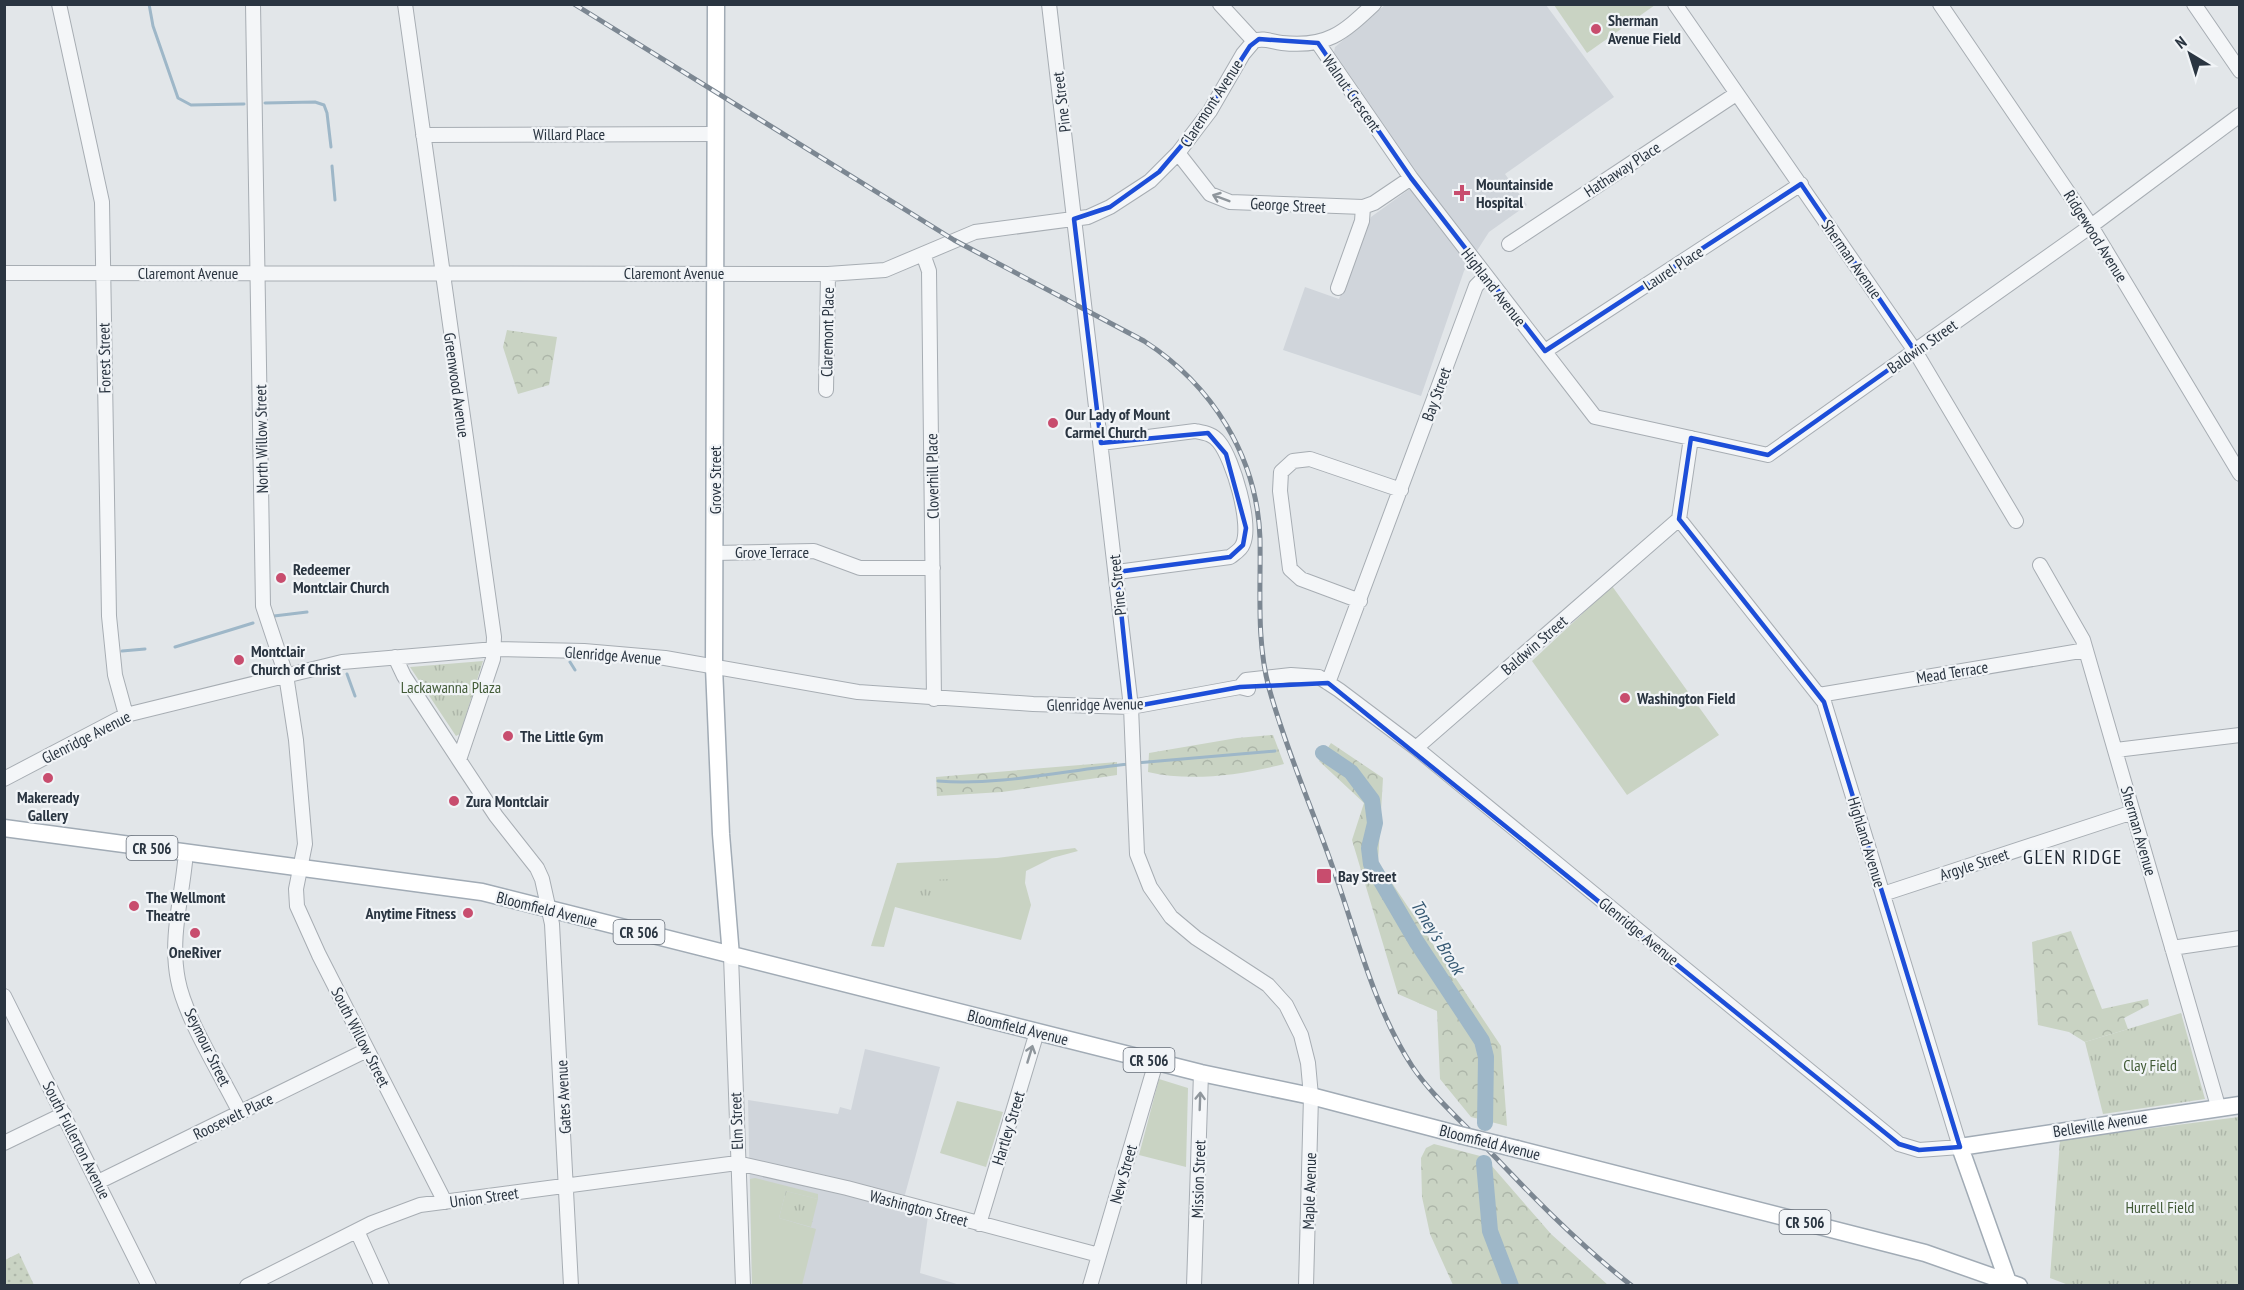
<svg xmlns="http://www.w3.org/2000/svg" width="2244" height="1290" font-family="'PT Sans Narrow',sans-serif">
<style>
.built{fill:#d0d5db}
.grass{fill:#c9d3c3}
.forest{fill:url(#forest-crowns)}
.park{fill:url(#park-tufts)}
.garden{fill:url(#garden-dots)}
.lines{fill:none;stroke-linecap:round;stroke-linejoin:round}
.stream{stroke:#9eb7c8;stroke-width:3}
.river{stroke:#9eb7c8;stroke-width:16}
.minor-casing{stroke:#a7adb3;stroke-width:16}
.major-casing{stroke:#a1abb5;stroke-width:19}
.minor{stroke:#f4f6f8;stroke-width:14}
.major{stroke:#fff;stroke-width:16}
.rail-casing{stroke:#7c8792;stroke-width:5}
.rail{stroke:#f1f4f7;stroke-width:3;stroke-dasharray:9;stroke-linecap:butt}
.major-bridge-casing{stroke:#a1abb5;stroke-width:19;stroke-linecap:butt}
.major-bridge{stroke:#fff;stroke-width:16}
.oneway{stroke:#8f969c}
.marked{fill:none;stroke:#1d4ed8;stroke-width:4.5;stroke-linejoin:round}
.poi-dot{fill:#c84d6e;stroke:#f1f4f7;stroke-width:2}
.labels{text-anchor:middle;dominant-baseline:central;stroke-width:4.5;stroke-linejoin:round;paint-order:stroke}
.shield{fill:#f1f4f7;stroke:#666e78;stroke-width:1.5}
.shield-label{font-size:15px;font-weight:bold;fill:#2a3541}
.poi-label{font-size:16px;font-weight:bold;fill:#2a3541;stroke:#f1f4f7;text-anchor:start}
.street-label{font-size:16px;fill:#2a3541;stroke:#f1f4f7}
.park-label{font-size:16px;fill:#435c38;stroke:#f1f4f7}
.water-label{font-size:18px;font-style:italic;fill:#365973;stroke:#f1f4f7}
.quarter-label{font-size:20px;letter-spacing:1.5px;fill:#1d2631;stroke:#f1f4f7}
</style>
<defs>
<pattern id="forest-crowns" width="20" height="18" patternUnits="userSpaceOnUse" patternTransform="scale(1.5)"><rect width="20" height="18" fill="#c9d3c3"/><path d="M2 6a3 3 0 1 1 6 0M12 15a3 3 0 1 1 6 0" fill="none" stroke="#adb6a9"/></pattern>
<pattern id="park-tufts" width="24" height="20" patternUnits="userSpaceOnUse" patternTransform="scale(1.5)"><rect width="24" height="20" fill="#c9d3c3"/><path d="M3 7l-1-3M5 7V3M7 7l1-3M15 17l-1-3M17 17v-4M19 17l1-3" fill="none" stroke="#adb6a9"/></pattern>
<pattern id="garden-dots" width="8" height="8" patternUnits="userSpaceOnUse" patternTransform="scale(1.5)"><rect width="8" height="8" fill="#c9d3c3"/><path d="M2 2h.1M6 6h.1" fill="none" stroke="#adb6a9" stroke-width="1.8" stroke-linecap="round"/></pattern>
</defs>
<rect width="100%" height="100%" fill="#e2e6e9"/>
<path class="built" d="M1385,5h161l68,92 -109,77 22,31 -38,27 -25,39 -43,125 -138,-46 22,-63 34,12 32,-82 51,-37 -88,-128 1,-5z
M865,1049l75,18 -39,142 27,7 -8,57 40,12h-208l-4,-185 90,14 2,-7 11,3z"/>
<path class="grass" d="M1554,5h101l-68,48z
M1612,586l107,149 -92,60 -95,-134z
M1075,848l3,3 -26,7 -26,13 -1,12 6,22 -10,35 -126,-33 -11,40 -13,-1 26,-83 100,-5z
M1159,1079l29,9 -2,79 -47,-12z
M957,1101l46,11 -17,55 -46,-14z
M755,1178l63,16v5l-32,-8 -7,27 37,11 -14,56h-50l-2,-106z"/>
<path class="forest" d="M507,330l50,7 -8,48 -31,9 -15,-47z
M1273,735l11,29c-43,11 -94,18 -136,8l1,-19 88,-15z
M1331,743l52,35 -5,84 123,184 6,80 -36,-9 -31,-38 -3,-68 -39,-17 -46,-154 12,-37 -45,-42z
M1117,762v13l-115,17 -65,4 -1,-19z
M2071,931l31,78 46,-10 1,6 -25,13 4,11 -43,13 -16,-10 -31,-7 -6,-83z
M1434,1144l50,13 67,77 57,51h-155l-23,-51 -8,-37 -1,-39 5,-10z"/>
<path class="park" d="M483,661l-23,73 -4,2 -46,-69z
M951,879v18l-25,2 -9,-7 -3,-11z
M2181,1013l24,86 -102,15 -18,-72z
M2239,1117v168l-168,1 -21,-8 10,-138z
M786,1191l32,8 -7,28 -32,-9z"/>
<path class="garden" d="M19,1253l15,32h-29v-25z"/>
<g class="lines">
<path class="stream" d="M149,4l4,22 25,72 13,7 53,-1
M265,103l50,-1 9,3 3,8 4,34
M332,166l3,34
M274,616l33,-4
M175,647l78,-24
M122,651l23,-2
M570,662l5,8
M347,674l8,22
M1136,763l139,-12
M938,781c63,5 128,-11 191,-17"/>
<path class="river" d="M1323,753l28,19 21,28 3,23 -6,25 2,16 45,77 66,100 4,16 -1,66
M1484,1163l6,68 21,55"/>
<defs>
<path id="minor" d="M59,4l43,198 7,414 6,59 11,40
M253,4l10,602 23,69 10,65 9,104 -9,45 1,17 22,49 126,247
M405,4l89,633 -1,22 -34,101
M1049,4l82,703 6,147 13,33 21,30 25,21 72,47 18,20 15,30 7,28 3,33 -5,190
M1220,4l34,37
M1675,4l240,347 101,170
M1940,4l151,222 149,248
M2194,4l46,67
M1254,41c10,-4 18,1 28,2 45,5 61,-10 92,-39
M1318,43l93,135 184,239 173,38 323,-229 149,-111
M423,135l292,-1
M1178,153l32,41 20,8 133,5 11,-4 37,-25
M1509,244l227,-150
M923,254l6,17 5,428
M4,273l824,1 57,-4 90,-38 113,-15 22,-10 40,-26 28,-28 32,-42 33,-57 11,-13
M1338,288l24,-67 1,-14
M1545,351l256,-167
M826,390l2,-116
M1101,443l94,-12c10,2 18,3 24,11 14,17 33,82 24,102 -2,6 -8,9 -13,13l-113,15
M715,553l99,-2 46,17h73
M2040,565l43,75 135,466
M1360,601l-59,-22 -11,-10 -10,-78 1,-19 12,-11 17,-2 91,31
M395,657l9,19 55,84 37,56 41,52 5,11 10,45 19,362
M1328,683l148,-397 10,-10
M1240,687l6,-7 45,-5 28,2 20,13 77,58 483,396 20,6 41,-3 -136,-445 -145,-183 12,-81
M1819,695l267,-45
M1416,748l263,-229
M2116,750l124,-15
M4,779l122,-64 216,-53 153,-13 89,2 81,7 193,34 175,12 98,3 109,-20 8,2
M185,862c-4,39 -15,78 -7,118 7,38 44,96 62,133
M1883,894l250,-82
M2172,948l68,-10
M731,956l12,330
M4,996l145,290
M4,1143l60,-29
M98,1182l269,-132
M979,1224l58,-192
M357,1231l25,55
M247,1286l125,-63 48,-18 317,-42 110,25 252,67
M1090,1286l66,-224
M1194,1286l7,-213"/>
<path id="major" d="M716,4l-2,663 7,167 10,122
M4,828l478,64 719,181 110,23 149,39
M1517,1149l408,104 94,33
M2008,1282l-48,-135 280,-42"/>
</defs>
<use href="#minor" class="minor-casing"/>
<use href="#major" class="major-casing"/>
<use href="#minor" class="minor"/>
<use href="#major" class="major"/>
<defs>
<path id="rail" d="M574,4l380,236 190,101c68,44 113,115 116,197 1,49 -4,102 9,150 17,62 44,122 65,183 23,65 40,137 78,195 18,27 45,51 67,74 49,52 97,102 153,146"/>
</defs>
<use href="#rail" class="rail-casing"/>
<use href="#rail" class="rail"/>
<defs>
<path id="major-bridge" d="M1460,1135l57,14"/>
</defs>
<use href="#major-bridge" class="major-bridge-casing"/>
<use href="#major-bridge" class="major-bridge"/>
</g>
<defs><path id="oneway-shaft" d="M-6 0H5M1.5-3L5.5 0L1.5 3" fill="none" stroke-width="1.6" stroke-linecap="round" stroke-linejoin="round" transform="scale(1.5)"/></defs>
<g class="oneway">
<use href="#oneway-shaft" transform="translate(1221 198) rotate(-159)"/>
<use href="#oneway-shaft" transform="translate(1030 1054) rotate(-73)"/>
<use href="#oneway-shaft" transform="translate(1200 1101) rotate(-88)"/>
</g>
<path class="marked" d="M1259,39l59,4 93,135 134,173 256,-167 114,167 -147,104 -77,-17 -12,81 145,183 136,445 -41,3 -20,-6 -571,-461 -88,4 -109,20 -14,-135 113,-15 13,-12 3,-17 -20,-74 -18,-21 -107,10 -27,-224 36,-12 49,-35 40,-47 51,-79z"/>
<g class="poi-dot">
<circle cx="1596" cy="29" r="6"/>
<path d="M1459 184h6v6h6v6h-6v6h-6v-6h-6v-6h6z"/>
<circle cx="1053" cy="423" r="6"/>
<circle cx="281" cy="578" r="6"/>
<circle cx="239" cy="660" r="6"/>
<circle cx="1625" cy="698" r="6"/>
<circle cx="508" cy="736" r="6"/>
<circle cx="48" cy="778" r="6"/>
<circle cx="454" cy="801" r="6"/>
<rect x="1316" y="868" width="16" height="16" rx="3"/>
<circle cx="134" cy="906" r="6"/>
<circle cx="468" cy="913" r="6"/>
<circle cx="195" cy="933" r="6"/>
</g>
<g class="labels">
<g class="shield">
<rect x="126.5" y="836" width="51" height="24" rx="4.5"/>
<rect x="613.5" y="920" width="51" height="24" rx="4.5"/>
<rect x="1123.5" y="1048" width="51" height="24" rx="4.5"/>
<rect x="1779.5" y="1210" width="51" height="24" rx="4.5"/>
</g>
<g class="shield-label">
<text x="152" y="848">CR 506</text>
<text x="639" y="932">CR 506</text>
<text x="1149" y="1060">CR 506</text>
<text x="1805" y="1222">CR 506</text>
</g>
<g class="poi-label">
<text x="1608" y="20">Sherman<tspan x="1608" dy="18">Avenue Field</tspan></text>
<text x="1476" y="184">Mountainside<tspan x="1476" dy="18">Hospital</tspan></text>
<text x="1065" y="414">Our Lady of Mount<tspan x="1065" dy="18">Carmel Church</tspan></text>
<text x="293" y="569">Redeemer<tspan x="293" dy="18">Montclair Church</tspan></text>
<text x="251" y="651">Montclair<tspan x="251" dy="18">Church of Christ</tspan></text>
<text x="1637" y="698">Washington Field</text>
<text x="520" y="736">The Little Gym</text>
<text x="48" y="797" text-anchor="middle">Makeready<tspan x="48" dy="18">Gallery</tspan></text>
<text x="466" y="801">Zura Montclair</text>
<text x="1338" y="876">Bay Street</text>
<text x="146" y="897">The Wellmont<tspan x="146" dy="18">Theatre</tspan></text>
<text x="456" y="913" text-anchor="end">Anytime Fitness</text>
<text x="195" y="952" text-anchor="middle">OneRiver</text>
</g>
<g class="street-label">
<text transform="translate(1352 93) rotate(55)">Walnut Crescent</text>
<text transform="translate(1061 102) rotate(-97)">Pine Street</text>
<text transform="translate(1211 103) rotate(-57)">Claremont Avenue</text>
<text x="569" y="134">Willard Place</text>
<text transform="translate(1622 169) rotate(-33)">Hathaway Place</text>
<text transform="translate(1288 205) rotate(3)">George Street</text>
<text transform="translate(2096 236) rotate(58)">Ridgewood Avenue</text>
<text transform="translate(1852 259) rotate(55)">Sherman Avenue</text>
<text transform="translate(1673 268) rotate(-33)">Laurel Place</text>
<text x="188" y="273">Claremont Avenue</text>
<text x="674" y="273">Claremont Avenue</text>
<text transform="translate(1494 287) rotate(52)">Highland Avenue</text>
<text transform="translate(827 332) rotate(-89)">Claremont Place</text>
<text transform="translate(1922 346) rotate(-35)">Baldwin Street</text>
<text transform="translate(104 358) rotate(-91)">Forest Street</text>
<text transform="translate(457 385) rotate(82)">Greenwood Avenue</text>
<text transform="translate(1436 394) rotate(-70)">Bay Street</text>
<text transform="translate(261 439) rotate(-91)">North Willow Street</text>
<text transform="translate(932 476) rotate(-91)">Cloverhill Place</text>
<text transform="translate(715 480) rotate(-90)">Grove Street</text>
<text x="772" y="552">Grove Terrace</text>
<text transform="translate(1117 585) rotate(-96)">Pine Street</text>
<text transform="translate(1534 645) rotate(-41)">Baldwin Street</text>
<text transform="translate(613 655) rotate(4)">Glenridge Avenue</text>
<text transform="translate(1952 672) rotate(-9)">Mead Terrace</text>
<text transform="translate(1095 704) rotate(-1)">Glenridge Avenue</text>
<text transform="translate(86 737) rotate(-27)">Glenridge Avenue</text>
<text transform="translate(2139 831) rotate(74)">Sherman Avenue</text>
<text transform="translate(1867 842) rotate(73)">Highland Avenue</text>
<text transform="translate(1974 864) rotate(-18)">Argyle Street</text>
<text transform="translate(547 909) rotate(14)">Bloomfield Avenue</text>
<text transform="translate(1639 931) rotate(39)">Glenridge Avenue</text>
<text transform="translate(1018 1027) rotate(14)">Bloomfield Avenue</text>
<text transform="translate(361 1037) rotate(63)">South Willow Street</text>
<text transform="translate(208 1047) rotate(64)">Seymour Street</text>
<text transform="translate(563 1097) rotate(-93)">Gates Avenue</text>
<text transform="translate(233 1116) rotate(-26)">Roosevelt Place</text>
<text transform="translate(736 1121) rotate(-92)">Elm Street</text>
<text transform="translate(2100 1124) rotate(-9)">Belleville Avenue</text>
<text transform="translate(1008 1128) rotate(-73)">Hartley Street</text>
<text transform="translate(77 1140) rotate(63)">South Fullerton Avenue</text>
<text transform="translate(1490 1142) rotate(14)">Bloomfield Avenue</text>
<text transform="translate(1123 1174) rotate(-74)">New Street</text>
<text transform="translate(1198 1179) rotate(-88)">Mission Street</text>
<text transform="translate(1309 1191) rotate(-88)">Maple Avenue</text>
<text transform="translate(484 1197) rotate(-8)">Union Street</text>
<text transform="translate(919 1208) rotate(15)">Washington Street</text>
</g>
<g class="park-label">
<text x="451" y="687">Lackawanna Plaza</text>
<text x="2150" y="1065">Clay Field</text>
<text x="2160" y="1207">Hurrell Field</text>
</g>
<g class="water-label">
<text transform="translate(1438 937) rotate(58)">Toney's Brook</text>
</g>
<g class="quarter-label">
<text x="2073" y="857">GLEN RIDGE</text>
</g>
</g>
<rect width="2244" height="1290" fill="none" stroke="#2a3541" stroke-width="12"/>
<g transform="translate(2190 54) rotate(322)" stroke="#f1f4f7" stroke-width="4.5" paint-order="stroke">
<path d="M0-4.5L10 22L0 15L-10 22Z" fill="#2a3541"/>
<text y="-9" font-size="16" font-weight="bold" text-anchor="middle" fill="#2a3541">N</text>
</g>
</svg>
